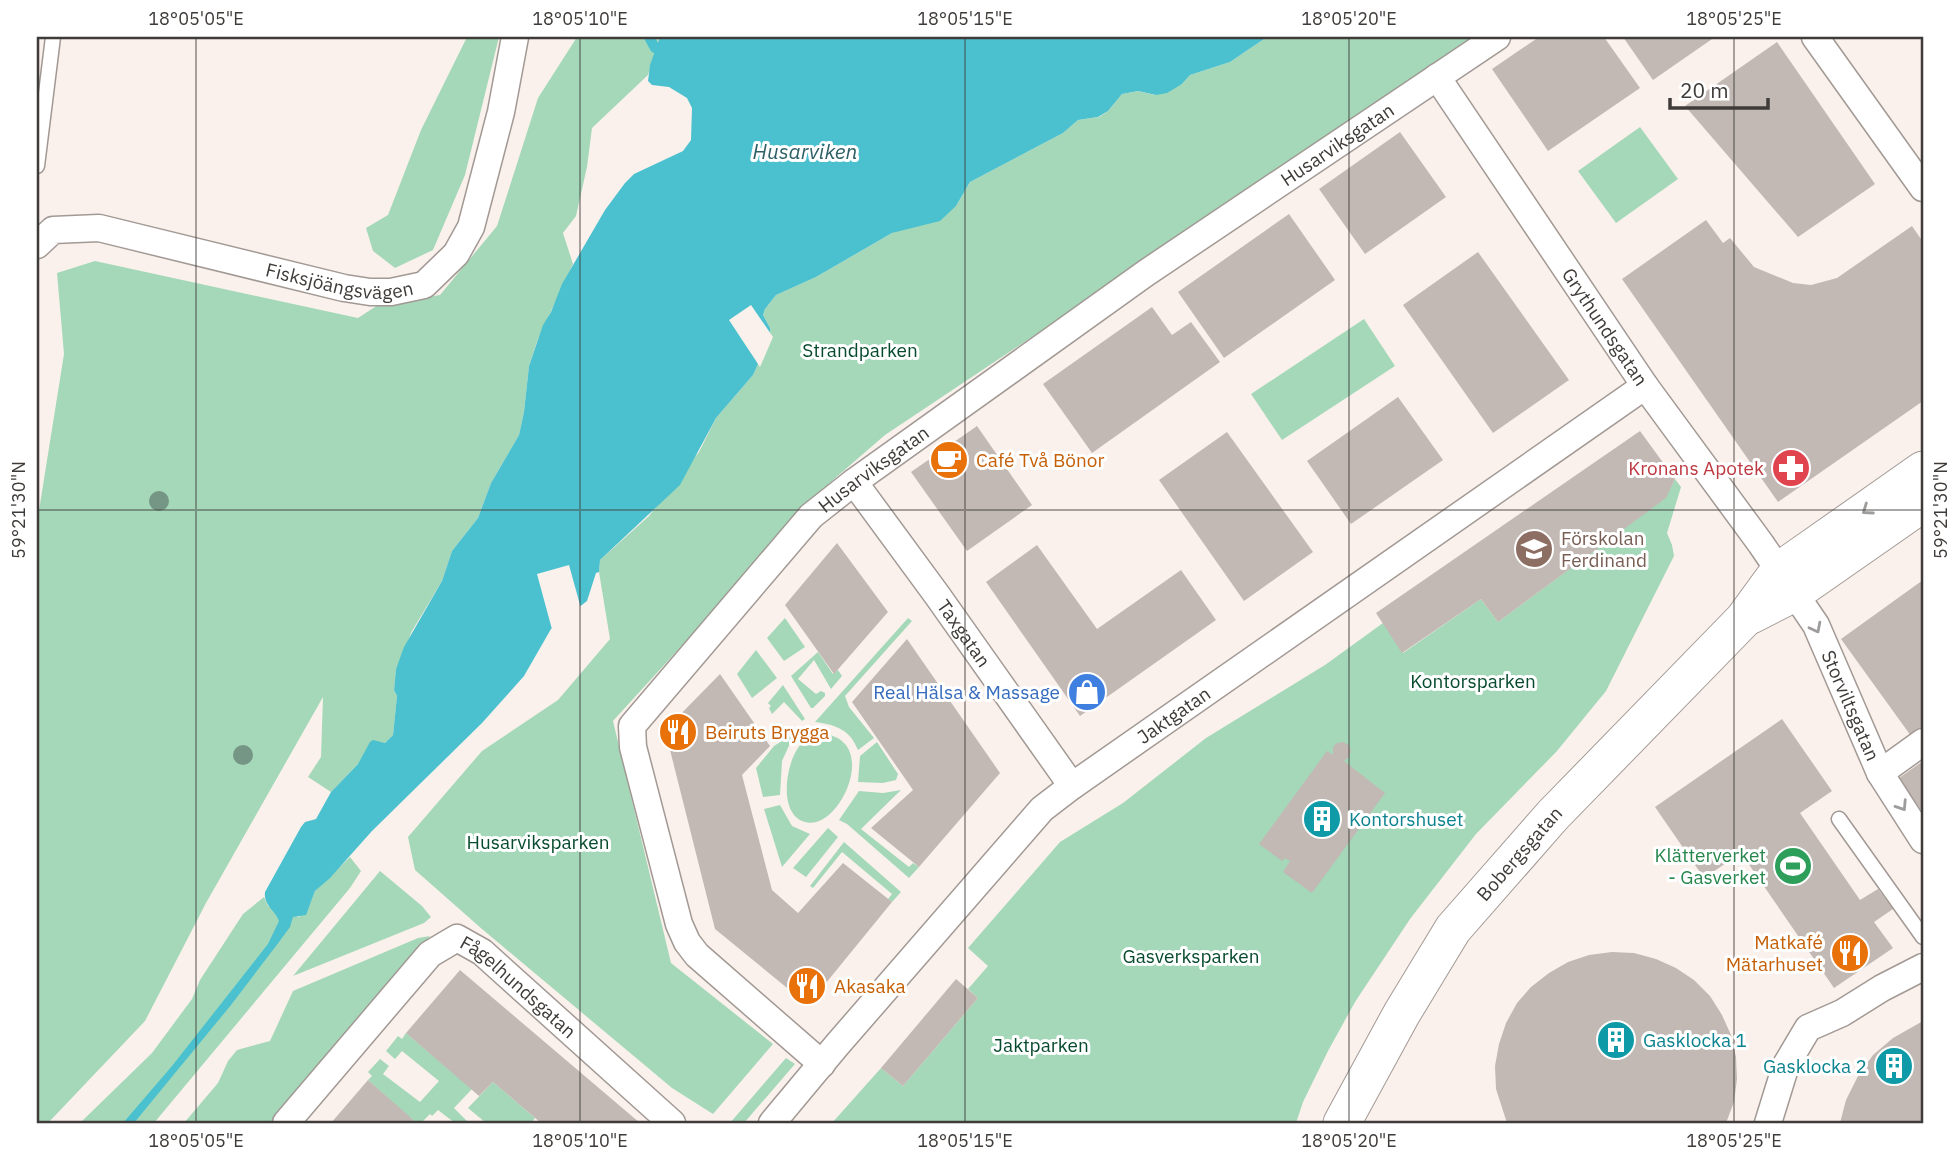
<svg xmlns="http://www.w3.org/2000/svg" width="1960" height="1160" font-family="'IBM Plex Sans',sans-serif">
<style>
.green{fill:#a4d8b9}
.water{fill:#4bc1cf}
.pier{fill:#fbf1ec}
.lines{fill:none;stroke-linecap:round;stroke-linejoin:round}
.stream{stroke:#4bc1cf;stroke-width:10}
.building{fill:#c2b8b4}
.lane-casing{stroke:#a29994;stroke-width:17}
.street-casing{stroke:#a29994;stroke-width:29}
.secondary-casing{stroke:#a29994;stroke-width:39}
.lane{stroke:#fff;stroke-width:14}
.street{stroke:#fff;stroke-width:26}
.secondary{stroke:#fff;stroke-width:37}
.tree{fill:#759684}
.oneway{stroke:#9f9d9c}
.ticks{fill:none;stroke:#3f3b39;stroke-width:2;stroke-opacity:0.45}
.labels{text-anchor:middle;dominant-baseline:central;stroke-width:6;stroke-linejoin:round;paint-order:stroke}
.street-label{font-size:19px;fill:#3f3b39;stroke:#fff}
.park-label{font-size:19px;fill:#074b2e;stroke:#fff}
.food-label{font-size:19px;fill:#c56008;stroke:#fff;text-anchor:start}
.health-label{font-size:19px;fill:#be3a42;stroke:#fff;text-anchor:end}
.education-label{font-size:19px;fill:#785e54;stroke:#fff;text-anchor:start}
.shop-label{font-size:19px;fill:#366cbe;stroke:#fff;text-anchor:end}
.culture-label{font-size:19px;fill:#0d838f;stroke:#fff;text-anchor:start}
.leisure-label{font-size:19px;fill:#27864d;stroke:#fff;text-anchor:end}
.water-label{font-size:21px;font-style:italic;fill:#2e6066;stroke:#fff}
.neatline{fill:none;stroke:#3f3b39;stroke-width:2.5}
.ticks-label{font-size:18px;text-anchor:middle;fill:#3f3b39}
</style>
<rect width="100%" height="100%" fill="#fbf1ec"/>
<path class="green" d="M467,37h32l-34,138 -32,75 -38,18 -22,-17 -7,-23 22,-13 33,-85z
M577,37h167l-85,2 -11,36 -56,53 -5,39 -11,49 -13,17 10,31 -35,75 -9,27 -5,46 -5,23 -28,48 -13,35 -26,33 -10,30 -30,50 -16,38 -2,21 3,6 -4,39 -8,8 -7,-1 -9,6 -11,16 -27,28 -23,-15 13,-20 2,-60 -117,206 -61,118 -97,102h-11v-600l27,-169 -7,-81 38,-12 263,57 20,-13 62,-10 57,-69 41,-128z
M1267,37h215l-597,398 -52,45 -220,241 58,242 102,81 -60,70 -41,-26 -190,-159 -67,-59 -7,-33 74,-86 76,-51 52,-61 -11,-67 1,-12 49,-44 50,-64 17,-34 37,-43 17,-47 -7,-13 2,-6 11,-14 40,-18 76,-44 64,-27 14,-24 93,-49 15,-13 21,-3 9,-6 14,-17 16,-3 17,4 27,-11 8,-9 40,-13z
M1640,127l38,52 -62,44 -38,-52z
M1364,319l31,47 -113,74 -31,-46z
M1675,479l6,8 -14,46 5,12 2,11 -68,135 -49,60 -81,83 -66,85 -55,83 -27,49 -25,51 -7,21h-464l49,-55 22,18 75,-88 -10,-9 20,-23 -20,-18 92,-106 63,-39 83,-65 119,-73 58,-42 20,30 78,-54 17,23 167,-124z
M785,618l20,29 -21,14 -17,-23z
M908,618l4,3 -67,75 4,11 25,31 -16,12c-8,-20 -21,-25 -43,-28z
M756,650l21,28 -25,20 -15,-24z
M818,652l15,22 5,-4 4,6 -11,13 -17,-29 -16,19 18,15 5,-3 4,2v3l-12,12h-2l-20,-32z
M783,685l22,34 -3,2 -18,-19 -12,12 -3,-6 2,-2 -3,-3z
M824,734c57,7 15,98 -19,88 -29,-8 -19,-66 -1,-81 6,-5 13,-6 20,-7z
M790,736l2,3 -10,22 -2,34 -17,2 -7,-29 18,-22z
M877,742l21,32 -2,6 -13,3 -25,-1 2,-26z
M901,790l-40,39 48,38 4,-4 6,4 -10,11 -62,-54 -8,-4 20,-29 24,2z
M780,805l12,21 18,8 -28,33 -18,-58z
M828,828l10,9 -32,40 -13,-9z
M844,842l57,50 -9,10 -4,-3 4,-5 -50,-42 -29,36 -3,-2z
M350,857l11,14 -11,17 -196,235h-74l72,-70 40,-54 8,-19 43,-66 21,-17 4,9 31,11 9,-8 7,-18z
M380,871l42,35 9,11 -7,6 -131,53z
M430,936l-160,187h-86l34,-40 10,-22 9,-11 33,-9 23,-50 125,-53z
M406,1033l66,56 -18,19 13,13 -3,2h-9l-17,-13 -6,6 -2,-2 -9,9h-5l-48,-43 4,-4 -4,-4 12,-13 9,7 -6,8 37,28 19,-21 -37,-30 -7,8 -9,-8 12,-15 4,3z
M786,1058l9,6 -51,59h-14z
M493,1082l42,36 -4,5h-45l-18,-15z"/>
<path class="water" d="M660,37h607l-37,25 -40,13 -8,9 -15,9 -11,2 -18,-4 -16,3 -14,17 -10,6 -20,3 -15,13 -93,49 -14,24 -16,15 -48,12 -76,44 -40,18 -11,14 -2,6 7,13v8l-17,39 -37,43 -36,67 -80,75 -1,12 -3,1 -9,28 -36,28 -27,47 -42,47 -110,108 -42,47 -15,13 -9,24 -13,2 -3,10 -11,15 -48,63 -97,118h-11l49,-57 96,-122 11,-23c-4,-11 -16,-16 -14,-29l36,-65 4,-5 11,-3 15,-27 27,-28 12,-22 3,-2 12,3 8,-8 4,-39 -3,-6 2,-21 8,-22 38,-66 10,-30 26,-33 13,-35 28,-48 5,-23 5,-46 14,-41 8,-13 11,-28 43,-74 20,-27 9,-9 49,-23 8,-11 1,-32 -5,-10 -18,-11 -17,-2 -4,-4 2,-16z"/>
<path class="pier" d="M751,305l22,32 -13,30 -31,-47z
M569,565l13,47 -29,21 -16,-59z"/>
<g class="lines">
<path class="stream" d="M649,37l6,11"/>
</g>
<path class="building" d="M1539,37h65l36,51 -92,63 -56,-82z
M1623,37h92l-62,43z
M1777,42l98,142 -77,53 -113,-131z
M1400,132l46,65 -81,57 -46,-65z
M1289,214l46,66 -111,78 -46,-66z
M1706,220l17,23 7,-5 24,29 39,16 18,2 26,-7 75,-52 11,16v159l-145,101 -156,-223z
M1478,252l91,128 -76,53 -90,-128z
M1152,307l20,28 19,-13 29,40 -128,91 -49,-69z
M1398,397l45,63 -92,64 -44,-63z
M977,426l55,79 -65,46 -56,-79z
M1640,431l35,48 -9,19 -168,124 -17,-23 -79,54 -26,-40z
M1227,432l86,120 -69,49 -85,-121z
M837,543l51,69 -54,62 -49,-69z
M1037,545l60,84 84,-59 35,50 -136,96 -94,-134z
M1923,580v147l-12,9 -70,-97z
M907,639l93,134 -81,94 -48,-39 42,-38 -61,-88z
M720,674l50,72 -28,29 30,115 26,23 45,-50 49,39 -84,103 -93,-76 -50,-199z
M1782,719l50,72 -32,22 60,87 18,-11 15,20 -19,13 19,26 -59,40 -93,-135 -37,25 -49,-71z
M1343,742l6,3 2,6 -2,6 -5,4 41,32 -73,100 -29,-21 7,-11 -5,-3 -3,3 -23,-17 68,-93 6,4v-8l4,-4z
M1923,761v52l-24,-35z
M1612,952l22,1 22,6 20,9 18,12 16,16 12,19 9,20 5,22 1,22 -3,23 -8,21h-219l-11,-34 -1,-23 4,-22 7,-21 11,-20 14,-16 18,-14 19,-11 21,-7z
M460,970l180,153h-99l-48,-41 -14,14 -73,-63z
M956,979l22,19 -75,88 -22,-18z
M1923,1021v102h-83l6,-23 12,-24 15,-21 20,-17z
M368,1080l41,36 7,7h-85z"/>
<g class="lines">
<defs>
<path id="lane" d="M37,166l16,-129
M1839,819l84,118"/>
<g id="street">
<path d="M1815,37l108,151"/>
<path id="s1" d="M1437,77l208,309 116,158 55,81 64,148 43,67"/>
<path id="s2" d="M37,245l16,-15 46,-2 245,60 26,4h21l33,-7 32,-31 15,-27 30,-115 14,-75"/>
<path id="s3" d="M854,482l83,113 135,191"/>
<path d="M1880,773l43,-31"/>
<path id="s4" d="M822,1064l-125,-109 -10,-13 -8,-18 -46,-177 -1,-21 179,-210 43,-34 292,-209 351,-236"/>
<path id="s5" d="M286,1123l144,-169 27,-16 25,14 190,171"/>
<path id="s6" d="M772,1123l65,-78 205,-236 30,-23 573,-400"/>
<path d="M1768,1123l18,-58 22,-37 34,-15 40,-25 41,-21"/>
</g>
<g id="secondary">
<path d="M1751,615l43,-22 129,-90"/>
<path id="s7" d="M1342,1123l60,-110 51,-84 100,-114 191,-196 35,-48 144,-101"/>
</g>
</defs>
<use href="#lane" class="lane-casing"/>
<use href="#street" class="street-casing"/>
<use href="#secondary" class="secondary-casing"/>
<use href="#lane" class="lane"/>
<use href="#street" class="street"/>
<use href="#secondary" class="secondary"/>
</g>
<g class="tree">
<circle cx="159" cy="501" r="10"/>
<circle cx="243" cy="755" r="10"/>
</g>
<defs><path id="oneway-chevron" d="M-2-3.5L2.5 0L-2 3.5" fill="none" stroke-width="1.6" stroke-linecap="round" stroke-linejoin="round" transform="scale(1.75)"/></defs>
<g class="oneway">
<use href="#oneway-chevron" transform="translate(1867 510) rotate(145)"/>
<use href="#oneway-chevron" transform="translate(1816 628) rotate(63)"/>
<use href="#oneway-chevron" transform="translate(1902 806) rotate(57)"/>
</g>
<path class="ticks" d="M196,37v1086M580,37v1086M965,37v1086M1349,37v1086M1734,37v1086M37,510h1886"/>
<defs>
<symbol id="cafe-disc" viewBox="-11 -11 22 22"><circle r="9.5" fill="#e8710a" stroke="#fff"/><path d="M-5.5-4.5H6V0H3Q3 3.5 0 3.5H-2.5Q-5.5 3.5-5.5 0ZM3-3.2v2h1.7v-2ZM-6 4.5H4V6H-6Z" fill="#fff"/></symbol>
<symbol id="pharmacy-disc" viewBox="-11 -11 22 22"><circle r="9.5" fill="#e0444e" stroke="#fff"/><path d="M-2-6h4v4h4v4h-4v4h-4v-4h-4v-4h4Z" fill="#fff"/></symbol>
<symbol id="school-disc" viewBox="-11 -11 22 22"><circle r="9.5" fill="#8d6e63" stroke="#fff"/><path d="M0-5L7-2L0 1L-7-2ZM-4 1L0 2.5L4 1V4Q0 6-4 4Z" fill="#fff"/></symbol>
<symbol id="shop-disc" viewBox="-11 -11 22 22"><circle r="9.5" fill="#3f7fe0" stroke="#fff"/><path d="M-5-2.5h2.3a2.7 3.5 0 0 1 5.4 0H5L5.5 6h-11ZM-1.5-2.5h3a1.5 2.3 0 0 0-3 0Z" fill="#fff"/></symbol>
<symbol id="restaurant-disc" viewBox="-11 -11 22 22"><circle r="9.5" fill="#e8710a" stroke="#fff"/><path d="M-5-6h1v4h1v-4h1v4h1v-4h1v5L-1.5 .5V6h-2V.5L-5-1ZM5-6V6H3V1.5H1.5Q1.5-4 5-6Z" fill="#fff"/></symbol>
<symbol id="building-disc" viewBox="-11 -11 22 22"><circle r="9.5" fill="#0f9aa8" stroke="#fff"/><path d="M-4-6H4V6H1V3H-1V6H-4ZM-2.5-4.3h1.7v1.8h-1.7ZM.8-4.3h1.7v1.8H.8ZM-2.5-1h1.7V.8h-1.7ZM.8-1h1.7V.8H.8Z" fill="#fff"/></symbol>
<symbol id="stadium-disc" viewBox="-11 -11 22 22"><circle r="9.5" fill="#2e9e5b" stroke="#fff"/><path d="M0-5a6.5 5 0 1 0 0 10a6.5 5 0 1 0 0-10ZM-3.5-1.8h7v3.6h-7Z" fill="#fff"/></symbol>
</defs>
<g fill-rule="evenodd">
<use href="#cafe-disc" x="927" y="438" width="44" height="44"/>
<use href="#pharmacy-disc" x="1769" y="446" width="44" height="44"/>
<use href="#school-disc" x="1512" y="527" width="44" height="44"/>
<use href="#shop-disc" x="1065" y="670" width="44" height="44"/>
<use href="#restaurant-disc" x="656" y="710" width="44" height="44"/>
<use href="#building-disc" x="1300" y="797" width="44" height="44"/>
<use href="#stadium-disc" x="1771" y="844" width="44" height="44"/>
<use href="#restaurant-disc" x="1828" y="931" width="44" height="44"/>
<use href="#restaurant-disc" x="785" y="964" width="44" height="44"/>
<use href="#building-disc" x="1594" y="1018" width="44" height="44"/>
<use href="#building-disc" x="1872" y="1044" width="44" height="44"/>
</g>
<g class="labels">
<g class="street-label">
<text stroke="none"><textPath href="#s4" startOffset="1326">Husarviksgatan</textPath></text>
<text stroke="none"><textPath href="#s2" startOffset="315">Fisksjöängsvägen</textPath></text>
<text stroke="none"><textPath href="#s1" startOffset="301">Grythundsgatan</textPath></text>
<text stroke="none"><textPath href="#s4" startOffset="760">Husarviksgatan</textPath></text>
<text stroke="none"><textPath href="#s3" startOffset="187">Taxgatan</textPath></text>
<text stroke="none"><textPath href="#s1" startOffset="754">Storviltsgatan</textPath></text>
<text stroke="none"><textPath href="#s6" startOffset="576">Jaktgatan</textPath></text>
<text stroke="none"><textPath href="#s7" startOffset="324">Bobergsgatan</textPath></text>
<text stroke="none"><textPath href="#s5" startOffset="332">Fågelhundsgatan</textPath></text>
</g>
<g class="park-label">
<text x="860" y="350">Strandparken</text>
<text x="1473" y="681">Kontorsparken</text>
<text x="538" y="842">Husarviksparken</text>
<text x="1191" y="956">Gasverksparken</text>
<text x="1041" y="1045">Jaktparken</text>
</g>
<g class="food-label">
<text x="976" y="460">Café Två Bönor</text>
<text x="705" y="732">Beiruts Brygga</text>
<text x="1823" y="942" text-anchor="end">Matkafé<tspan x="1823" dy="22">Mätarhuset</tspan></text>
<text x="834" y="986">Akasaka</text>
</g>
<g class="health-label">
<text x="1764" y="468">Kronans Apotek</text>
</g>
<g class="education-label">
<text x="1561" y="538">Förskolan<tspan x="1561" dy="22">Ferdinand</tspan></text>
</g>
<g class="shop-label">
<text x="1060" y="692">Real Hälsa &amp; Massage</text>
</g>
<g class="culture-label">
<text x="1349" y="819">Kontorshuset</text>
<text x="1643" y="1040">Gasklocka 1</text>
<text x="1867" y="1066" text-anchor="end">Gasklocka 2</text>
</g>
<g class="leisure-label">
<text x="1766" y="855">Klätterverket<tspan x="1766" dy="22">- Gasverket</tspan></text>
</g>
<g class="water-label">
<text x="805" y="151">Husarviken</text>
</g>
</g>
<rect width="1960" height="1160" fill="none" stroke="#ffffff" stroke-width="77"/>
<path d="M1670 98v10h98v-10" fill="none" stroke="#3f3b39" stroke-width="3.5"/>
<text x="1680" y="98" font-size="21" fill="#3f3b39" stroke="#ffffff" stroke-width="5" paint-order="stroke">20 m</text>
<rect x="38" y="38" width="1884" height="1084" class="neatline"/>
<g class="ticks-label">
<text x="196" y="25">18°05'05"E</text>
<text x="580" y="25">18°05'10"E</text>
<text x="965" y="25">18°05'15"E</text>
<text x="1349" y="25">18°05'20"E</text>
<text x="1734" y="25">18°05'25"E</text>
<text transform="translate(19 510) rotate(-90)" y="6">59°21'30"N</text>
<text transform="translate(1941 510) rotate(-90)" y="6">59°21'30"N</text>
<text x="196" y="1147">18°05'05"E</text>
<text x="580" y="1147">18°05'10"E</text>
<text x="965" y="1147">18°05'15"E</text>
<text x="1349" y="1147">18°05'20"E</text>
<text x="1734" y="1147">18°05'25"E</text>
</g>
</svg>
